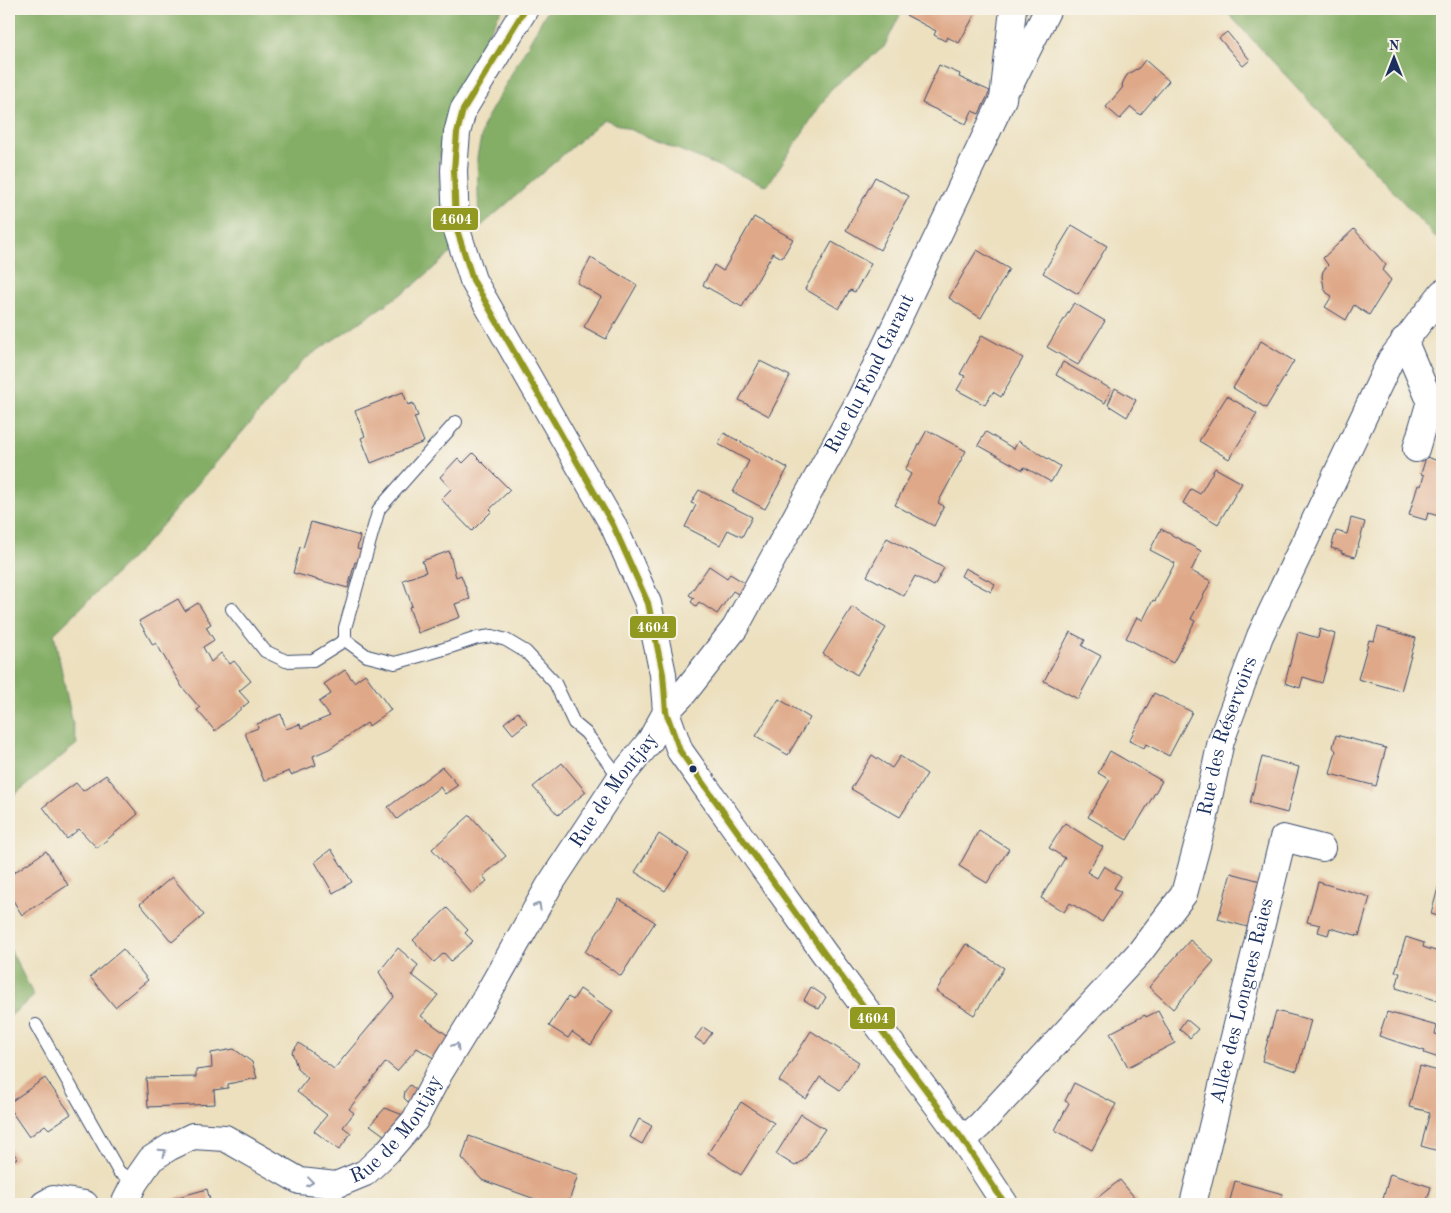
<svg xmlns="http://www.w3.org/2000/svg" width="1451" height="1213" font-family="'Old Standard TT',serif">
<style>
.forest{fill:#84ae66;stroke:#506e62}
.building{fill:#dfa989}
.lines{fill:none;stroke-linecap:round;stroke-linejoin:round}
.service-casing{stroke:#3a4a6d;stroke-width:14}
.minor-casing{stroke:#3a4a6d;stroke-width:28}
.service{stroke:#fff;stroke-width:12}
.minor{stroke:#fff;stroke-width:26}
.bus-1-casing{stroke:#f7f3e8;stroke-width:10}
.bus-1{stroke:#929921;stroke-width:6}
.oneway{stroke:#8d97ae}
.bus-dot{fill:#1b2f5e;stroke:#f7f3e8;stroke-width:2}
.labels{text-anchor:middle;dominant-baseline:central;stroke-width:4;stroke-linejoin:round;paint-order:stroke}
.street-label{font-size:20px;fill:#1b2f5e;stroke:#f7f3e8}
.line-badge{stroke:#f7f3e8;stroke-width:2}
.badge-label{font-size:14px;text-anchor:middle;font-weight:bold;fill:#fff}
</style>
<rect width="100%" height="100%" fill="#f7f3e8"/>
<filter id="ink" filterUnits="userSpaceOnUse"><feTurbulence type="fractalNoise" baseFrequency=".02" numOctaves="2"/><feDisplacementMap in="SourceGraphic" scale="10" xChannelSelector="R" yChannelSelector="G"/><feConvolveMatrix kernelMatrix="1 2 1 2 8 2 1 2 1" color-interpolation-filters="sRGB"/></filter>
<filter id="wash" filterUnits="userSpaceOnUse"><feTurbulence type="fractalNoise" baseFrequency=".0096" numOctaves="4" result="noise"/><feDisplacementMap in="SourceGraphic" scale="20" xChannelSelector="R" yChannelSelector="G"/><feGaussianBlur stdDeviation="1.12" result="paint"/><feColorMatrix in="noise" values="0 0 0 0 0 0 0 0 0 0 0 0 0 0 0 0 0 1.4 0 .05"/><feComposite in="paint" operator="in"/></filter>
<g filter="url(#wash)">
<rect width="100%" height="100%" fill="#ece0bf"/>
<path class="forest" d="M9,9h493l-28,50 -28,63 -8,47 15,82 -40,35 -108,73 -159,185 -92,90 23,110 -68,55z
M548,9h355l-19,38 -52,41 -65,98 -163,-67 -125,109 -2,-71 7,-34z
M1224,9h218v235z
M9,947l25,49 -25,21z"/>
<g id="blocks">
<path class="building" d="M910,9h68l-19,34 -12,-6 -2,4 -11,-6 2,-4 -30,-16z
M1227,32l23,28 -7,6 -24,-28z
M1145,60l24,21 -29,34 -9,-8 -11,12 -14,-12 17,-20 -1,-1 1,-4 4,-7 9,-6 1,1z
M939,65l21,9 -1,3 31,14 -11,23 -7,-3 -6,13 -44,-21z
M875,177l34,19 -29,54 -34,-20z
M754,217l39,22 -11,19 -9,-5 -31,54 -39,-22 11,-20 9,6z
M1072,225l35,21 -29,48 -35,-21z
M1354,229l32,36 -4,5 9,10 -22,35 -15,-10 -8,15 -21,-13 7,-11 -5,-3 -3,-5 -2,-12 1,-5 5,-6 -5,-7z
M832,242l39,22 -16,28 -5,-2 -11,19 -34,-20z
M977,250l32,19 -28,49 -32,-20z
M591,258l46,27 -31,54 -22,-12 17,-30 -24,-14z
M1074,303l31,18 -27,44 -31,-18z
M982,335l41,23 -22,39 -8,-5 -8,13 -28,-15 8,-14 -5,-2z
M1261,341l33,20 -28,47 -33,-20z
M760,361l30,15 -21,40 -30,-16z
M1063,362l48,27 -6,14 -49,-28z
M1115,388l21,12 -9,17 -19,-12z
M403,392l5,13 5,-2 5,13 -4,1 10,25 -53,21 -10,-25 4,-2 -10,-25z
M1227,396l30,18 -28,45 -30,-18z
M927,430l39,21 -28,52 6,3 -10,20 -39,-21 16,-31 -6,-4z
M986,432l28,17 4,-8 42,25 -9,16 -27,-15 -1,3 -45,-25z
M724,433l64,35 -23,41 -32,-17 16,-31 -31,-17z
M473,453l37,37 -20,19 2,2 -20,20 -31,-32 10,-10 -11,-12 18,-19 5,5z
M1426,457l16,5v55l-14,-4 -2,7 -17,-5 9,-30 3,1 3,-11 -3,-1z
M1215,468l27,15 -24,41 -35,-21 8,-14 9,5z
M699,490l53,27 -10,20 -14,-7 -8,15 -35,-18 11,-22 -5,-2z
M1351,518l14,4 -10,35 -14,-4 1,-2 -11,-3 5,-17 11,3z
M311,522l49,14 -3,13 5,1 -3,13 -4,-1 -7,26 -55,-15 7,-26 3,1z
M1161,529l40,22 -10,20 20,10 -20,38 4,2 -22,42 -47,-25 11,-21 6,3 10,-20 2,1 20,-38 -25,-13z
M887,538l57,30 -10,18 -19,-10 -11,20 -37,-20z
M449,551l7,26 5,-2 9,24 -15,5 5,13 -42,16 -9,-26 3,-1 -9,-26 23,-8 -4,-11z
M709,566l18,12 3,-4 20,12 -7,11 -10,-6 -16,23 -18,-12 -3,4 -5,-4 3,-4 -5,-3z
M965,568l30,16 -4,8 -30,-16z
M178,599l7,12 13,-8 13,21 -5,3 8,13 -11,7 8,15 10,-9 9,11 4,-3 17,20 -12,10 10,11 -34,29 -18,-21 3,-2 -18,-21 -26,-44 -3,2 -14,-24z
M852,607l34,21 -29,47 -34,-21z
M1378,627l38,11 -15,53 -43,-12 11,-39 5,1z
M1320,629l15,5 -13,49 -19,-6 -3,11 -15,-5 13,-51 20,6z
M1070,632l15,8 -3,6 19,10 -23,43 -34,-18z
M345,670l9,12 11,-8 26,36 -22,16 -2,-3 -38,26 -16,7 3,9 -25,10 -2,-4 -25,10 -19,-48 13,-5 -1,-4 24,-10 5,15 14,-5 1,4 29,-12 -11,-14 12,-8 -7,-10z
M1154,693l38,19 -23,44 -23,-12 -2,4 -15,-7z
M779,699l31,19 -22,37 -32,-19z
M518,712l9,11 -14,11 -9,-11z
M1336,735l50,13 -10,38 -46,-12 6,-23 -3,-4z
M1110,751l52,30 -35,59 -39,-23 22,-37 -12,-7z
M872,755l20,13 8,-12 27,18 -27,43 -49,-28z
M1262,757l37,10 -12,46 -37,-10z
M562,763l24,29 -28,23 -25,-28z
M442,767l16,18 -13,9 -5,-7 -43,32 -9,-12z
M106,775l32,39 -41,34 -18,-19 -12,10 -24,-32 33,-24 7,8z
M470,815l36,41 -23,20 4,5 -15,13 -40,-45z
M1065,823l38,24 -16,25 10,6 7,-12 17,11 -7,11 7,4 -19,30 -32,-19 -6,9 -23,-14 24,-40 -16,-10z
M979,830l30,19 -22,34 -28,-17z
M659,834l30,20 -24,37 -30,-19z
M331,849l21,33 -19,11 -18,-31z
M46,851l22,34 -46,30 -13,-21v-18z
M1231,873l37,10 -13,46 -37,-10z
M1442,873v44l-11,-3z
M172,877l32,38 -32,27 -32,-38z
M1318,882l52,15 -11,39 -29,-8 -2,7 -10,-3 2,-7 -13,-3z
M619,899l36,23 -34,54 -36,-24z
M447,908l21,22 -3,3 8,8 -22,20 -7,-8 -10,9 -21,-22z
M1406,937l18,6 -1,4 19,6v49l-46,-14 4,-15 -5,-1z
M1190,940l24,21 -41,48 -24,-22z
M966,944l38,24 -30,47 -38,-24z
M398,948l20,17 -6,10 26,20 -17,21 29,21 -13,23 -20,-12 -20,23 -11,-9 -37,47 5,4 -11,14 8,6 -12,17 -25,-19 13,-16 -30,-23 11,-14 -10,-8 -6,-18 7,-9 35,26 60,-72 -15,-25z
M123,949l25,31 -33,27 -25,-30z
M811,987l15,10 -7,12 -15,-9z
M580,989l33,22 -22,34 -19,-13 -4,6 -19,-12 19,-29 5,3z
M1158,1011l17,32 -47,24 -18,-34 35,-18 1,2z
M1276,1011l35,9 -14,51 -35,-10z
M1387,1012l50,14 -2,8 7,2v23l-18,-6 1,-2 -46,-15z
M1186,1019l12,10 -8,9 -11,-9z
M703,1027l9,6 -8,11 -9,-6z
M811,1031l48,31 -19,28 -20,-13 -14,22 -27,-18z
M234,1049l18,13 5,16 -29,6v4l-14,2 1,14 -67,3 -2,-29 50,-1v-7l16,-2 -1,-15z
M1420,1066l22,6v80l-21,-6 9,-34 -21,-5z
M45,1078l26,36 -22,15 -4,-4 -16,12 -20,-29v-5z
M1074,1083l42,21 -24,46 -37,-20 14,-27 -4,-2z
M410,1085l8,7 -8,12 -6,-6 1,-7z
M741,1102l33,21 -33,52 -33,-22z
M385,1108l18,7 -15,23 -18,-13z
M801,1114l24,15 -21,31 -9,6 -19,-12z
M639,1119l13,7 -10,18 -12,-7z
M469,1136l109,39 -10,29h-19l-67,-24 -20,-22z
M9,1147l8,11 -8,6z
M1390,1174l41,13 -5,17h-35l1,-3 -9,-2z
M1120,1180l20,24h-46l-2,-2z
M1235,1181l48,13 -3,10h-51z
M207,1189l4,15h-39l-1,-5z"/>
</g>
</g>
<g filter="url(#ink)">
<use href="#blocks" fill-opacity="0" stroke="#3a4a6d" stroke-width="1"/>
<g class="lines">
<defs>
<path id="service" d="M456,422l-77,87 -34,119v12l22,16 28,7 49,-14 33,-11 15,-2 14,4 20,12 29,31 19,40 12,10 34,45
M232,609l33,42 21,10 27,-1 32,-20
M36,1025l83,147 16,10"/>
<g id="minor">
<path d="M525,9l-62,101 -6,23 -3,37 2,57 17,53 140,245 35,78 15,71 3,38 14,39 144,202 139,187 42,64"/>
<path d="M1011,83l37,-74"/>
<path d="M1404,340l26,61 -14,48"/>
<path id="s1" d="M963,1140l17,-15 160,-173 44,-58 21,-78 16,-75 39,-105 131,-277 51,-66"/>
<path d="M44,1204l9,-5 32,5"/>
<path id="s2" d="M124,1204l11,-22 16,-23 19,-12 23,-11 32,2 75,43 36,4 29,-12 23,-22 27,-31 24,-46 43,-70 67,-118 71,-108 30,-37 16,-29 18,-19 51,-65 125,-229 143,-300 10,-90"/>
<path id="s3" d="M1193,1204l90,-366 39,10"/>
</g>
</defs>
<use href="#service" class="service-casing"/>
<use href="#minor" class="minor-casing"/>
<use href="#service" class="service"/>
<use href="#minor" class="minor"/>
<defs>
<path id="bus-1" d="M525,9l-62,101 -6,23 -3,37 2,57 17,53 140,245 35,78 15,71 3,38 14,39 144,202 139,187 42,64"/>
</defs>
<use href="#bus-1" class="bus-1-casing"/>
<use href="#bus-1" class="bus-1"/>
</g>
<defs><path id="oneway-chevron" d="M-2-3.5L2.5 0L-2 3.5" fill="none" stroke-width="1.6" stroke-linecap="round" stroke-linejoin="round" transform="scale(1.25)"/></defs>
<g class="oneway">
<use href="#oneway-chevron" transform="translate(538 906) rotate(-60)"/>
<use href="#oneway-chevron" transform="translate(456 1046) rotate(-59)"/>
<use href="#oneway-chevron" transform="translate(163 1152) rotate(-35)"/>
<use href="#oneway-chevron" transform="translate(310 1182) rotate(7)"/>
</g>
</g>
<circle class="bus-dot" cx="693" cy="769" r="4.5"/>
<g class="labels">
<g class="street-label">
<text stroke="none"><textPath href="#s2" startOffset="1236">Rue du Fond Garant</textPath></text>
<text stroke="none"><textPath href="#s1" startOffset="495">Rue des Réservoirs</textPath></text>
<text stroke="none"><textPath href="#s2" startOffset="745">Rue de Montjay</textPath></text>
<text stroke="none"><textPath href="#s3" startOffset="209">Allée des Longues Raies</textPath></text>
<text stroke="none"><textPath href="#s2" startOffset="340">Rue de Montjay</textPath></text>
</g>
</g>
<g class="line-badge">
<rect x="432" y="207" width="47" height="24" rx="5" fill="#929921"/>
<rect x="629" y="615" width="48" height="24" rx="5" fill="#929921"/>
<rect x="849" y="1006" width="47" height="24" rx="5" fill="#929921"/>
</g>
<g class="badge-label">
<text x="456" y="224">4604</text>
<text x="653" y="632">4604</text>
<text x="873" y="1023">4604</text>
</g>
<rect width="1451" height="1213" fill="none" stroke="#f7f3e8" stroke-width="30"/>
<g transform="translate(1394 58)" stroke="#f7f3e8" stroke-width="4" paint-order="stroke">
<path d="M0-4L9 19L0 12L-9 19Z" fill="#1b2f5e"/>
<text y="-8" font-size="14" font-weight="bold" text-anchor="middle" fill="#1b2f5e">N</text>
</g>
</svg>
